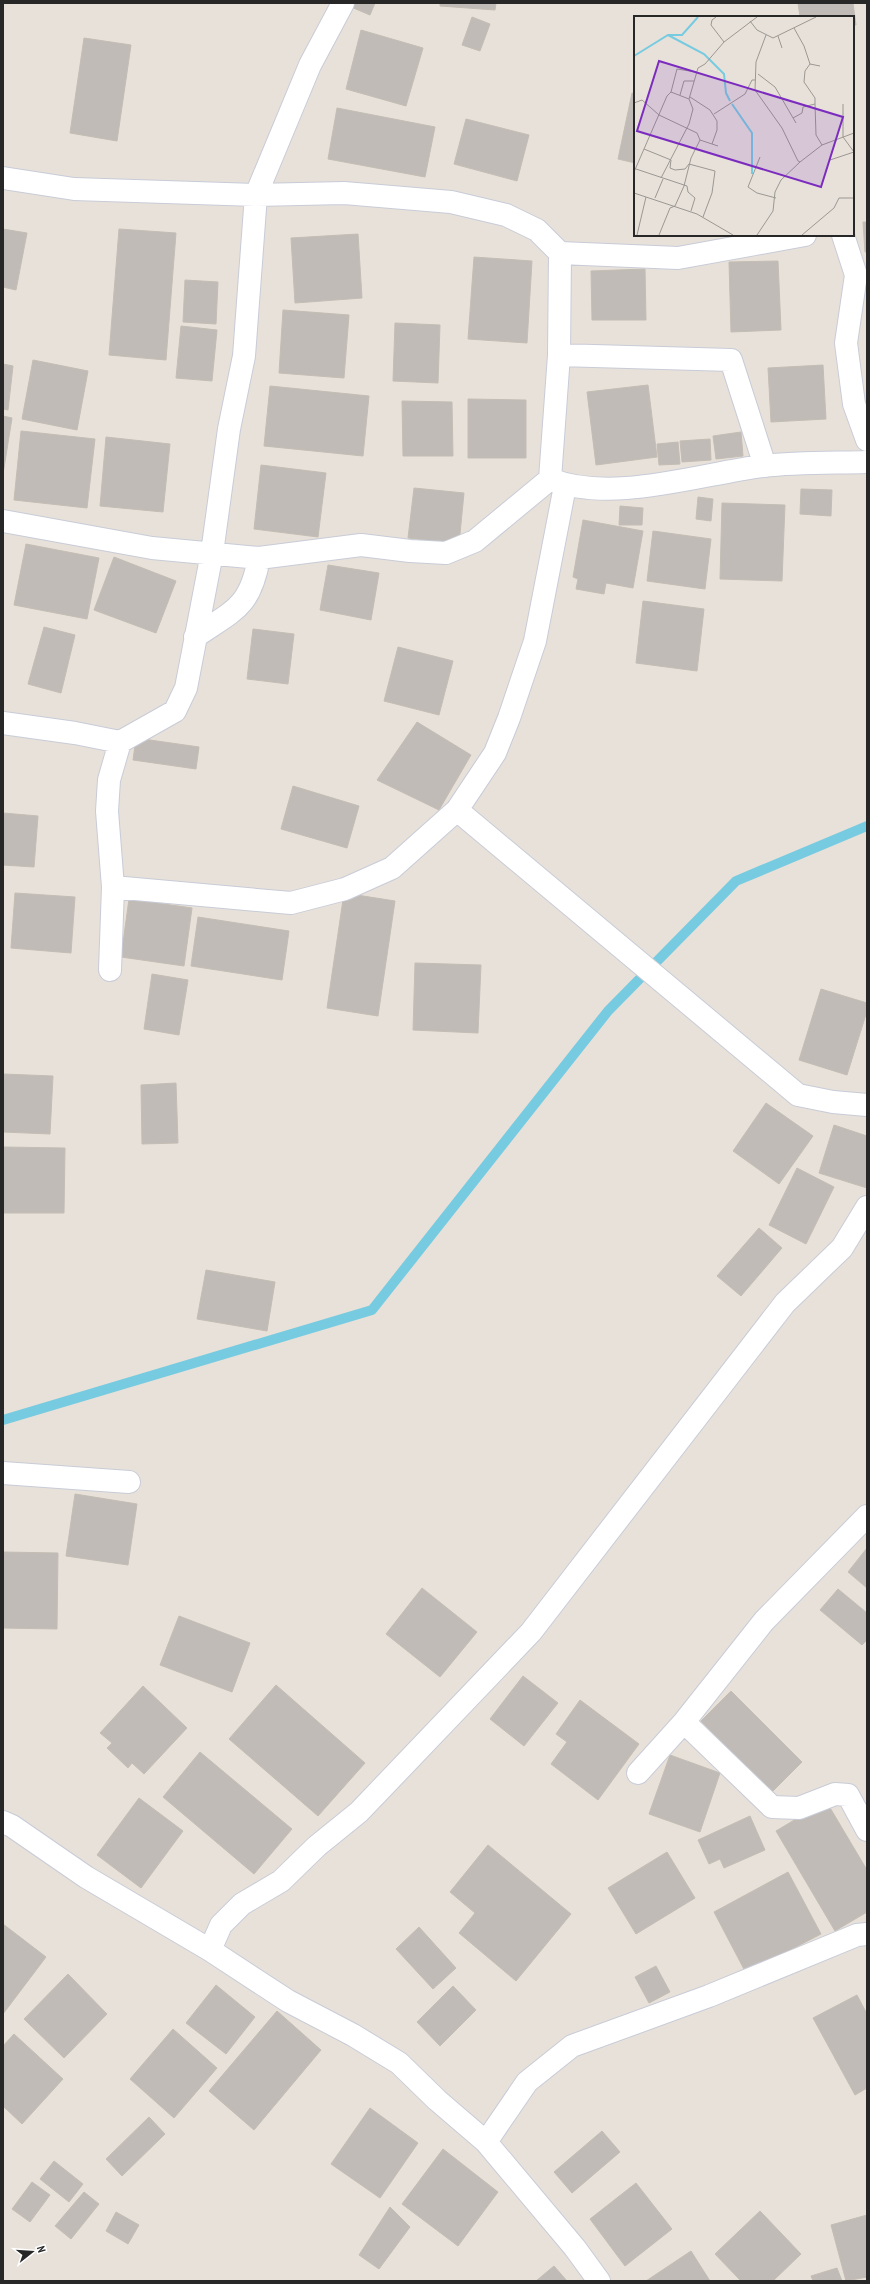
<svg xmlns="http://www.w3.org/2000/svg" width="870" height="2284" font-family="'PT Sans Narrow',sans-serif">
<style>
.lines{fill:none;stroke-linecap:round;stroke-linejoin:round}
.stream{stroke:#77cbe0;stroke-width:10}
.building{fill:#c0bbb6;stroke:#c3bdb4}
.street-casing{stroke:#c8ccd7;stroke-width:24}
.street{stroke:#fff;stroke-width:22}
.inset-river{fill:none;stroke:#77cbe0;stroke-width:2}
.inset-road{fill:none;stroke:#9b9792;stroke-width:1}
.view{fill:#7b2cbf;fill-opacity:0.15;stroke:#7b2cbf;stroke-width:2}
.inset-edge{fill:none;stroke:#272727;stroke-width:2}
</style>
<rect width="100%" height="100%" fill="#e8e1da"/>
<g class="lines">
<path class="stream" d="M3,1420l369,-110 236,-299 128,-130 131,-55"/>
</g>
<path class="building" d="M353,3h22l-5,12 -19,-8z
M440,3h56l-1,7 -55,-4z
M798,3h55l3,22h-3v-8h-53z
M472,17l18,7 -10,27 -18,-6z
M361,30l62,18 -17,58 -60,-17z
M84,38l47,7 -14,96 -47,-8z
M632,93l3,1v69l-17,-4z
M337,108l98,19 -10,50 -97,-18z
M466,119l63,16 -12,46 -63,-17z
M853,140h1l-1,57z
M863,222h4v30h-2z
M3,229l24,4 -11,57 -13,-3z
M119,229l57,4 -10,127 -57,-5z
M358,234l4,64 -67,5 -4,-65z
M474,257l58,4 -5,82 -59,-4z
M778,261l3,69 -50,2 -2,-70z
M645,269l1,51h-54l-1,-49z
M185,280l33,2 -2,42 -33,-2z
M283,310l66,5 -5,63 -65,-5z
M395,323l45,2 -2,58 -45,-2z
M181,326l36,4 -5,51 -36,-3z
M33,360l55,11 -11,59 -55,-11z
M3,364l10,2 -5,44 -5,-1z
M823,365l3,54 -55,3 -3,-54z
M648,385l9,72 -61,8 -9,-73z
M270,386l99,10 -6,60 -99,-10z
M468,399l58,1v58h-58z
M402,401l50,1 1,54h-50z
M3,416l9,2 -9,56z
M21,431l74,8 -8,69 -73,-8z
M741,432l2,24 -27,3 -3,-23z
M106,437l64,7 -7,68 -63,-6z
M710,439l1,21 -29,2 -2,-21z
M678,442l2,22 -21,1 -2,-21z
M261,465l65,8 -8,64 -64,-8z
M414,488l50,5 -5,51 -51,-6z
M801,489l31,1 -1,26 -31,-2z
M698,497l15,2 -2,22 -15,-2z
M722,503l63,2 -3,76 -62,-2z
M620,506l23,2 -1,17h-23z
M583,520l60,11 -10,57 -27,-5 -2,11 -28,-5 2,-10 -5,-2z
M653,531l58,8 -6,50 -58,-8z
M26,544l73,14 -12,61 -73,-14z
M114,557l62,24 -20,52 -62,-23z
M328,565l51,8 -8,47 -51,-10z
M643,601l61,8 -7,62 -61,-8z
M44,627l31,8 -14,58 -33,-9z
M253,629l41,5 -6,50 -41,-5z
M398,647l55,14 -14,54 -55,-14z
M417,722l54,33 -32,55 -62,-30z
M136,738l63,9 -3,22 -63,-9z
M293,786l66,20 -12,42 -66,-19z
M3,813l35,3 -4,51 -31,-2z
M15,893l60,4 -4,56 -60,-5z
M344,893l51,8 -17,115 -51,-8z
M129,899l63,9 -8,58 -63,-9z
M198,917l91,14 -7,49 -91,-14z
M415,963l66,2 -3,68 -65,-3z
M152,974l36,6 -9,55 -35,-6z
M821,989l46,14v8l-20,64 -48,-15z
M3,1074l50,2 -3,58 -47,-2z
M176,1083l2,60 -36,1 -1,-59z
M766,1103l47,33 -34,48 -46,-33z
M834,1125l33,11v52l-48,-15z
M3,1147l62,1 -1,65h-61z
M797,1168l37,19 -28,57 -37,-19z
M759,1228l23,20 -41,48 -24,-20z
M206,1270l69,12 -8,49 -70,-12z
M75,1494l62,10 -9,61 -62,-9z
M867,1548v40l-19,-16z
M3,1552l55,1 -1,76 -54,-1z
M422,1588l55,44 -37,45 -54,-43z
M838,1589l29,24v27l-5,5 -42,-35z
M179,1616l71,27 -18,49 -72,-27z
M523,1676l35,27 -34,43 -34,-27z
M276,1685l89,78 -47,53 -89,-77z
M143,1686l44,42 -43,46 -12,-11 -4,5 -21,-20 5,-5 -12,-10z
M731,1691l71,71 -30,30 -71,-71z
M580,1700l59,44 -41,56 -47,-36 16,-22 -11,-8z
M200,1752l92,77 -38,45 -91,-77z
M670,1755l50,18 -20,59 -51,-18z
M139,1798l44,33 -42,57 -44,-33z
M826,1801l41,69v42l-32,19 -59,-100z
M750,1816l15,34 -41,18 -4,-9 -11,5 -11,-24z
M488,1845l83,69 -55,67 -57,-48 16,-20 -25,-21z
M667,1852l28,46 -59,36 -28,-46z
M788,1872l33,62 -75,39 -32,-61z
M3,1924l43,33 -43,57z
M419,1927l37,41 -23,21 -37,-40z
M656,1966l14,26 -21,11 -14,-26z
M68,1974l39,40 -43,44 -40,-39z
M216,1985l39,32 -29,37 -40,-31z
M453,1986l23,24 -36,36 -23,-24z
M857,1995l10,19v74l-12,7 -42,-77z
M277,2011l44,39 -67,80 -45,-39z
M173,2029l44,39 -43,50 -44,-39z
M14,2034l49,45 -41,45 -19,-18v-60z
M370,2108l48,35 -38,55 -49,-34z
M149,2117l16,17 -43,42 -16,-17z
M602,2131l18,21 -48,41 -18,-21z
M443,2149l55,43 -40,54 -56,-42z
M54,2161l29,23 -14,18 -29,-23z
M32,2182l18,13 -20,27 -18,-13z
M636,2183l36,46 -47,37 -35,-47z
M84,2192l15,12 -28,35 -16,-13z
M390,2207l20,20 -31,42 -20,-14z
M760,2211l41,43 -28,27h-32l-26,-27z
M116,2212l23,13 -11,19 -22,-13z
M867,2215v62l-21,4 -15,-56z
M691,2251l19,30h-64z
M554,2266l13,15h-31z
M837,2268l5,13h-29l-2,-5z"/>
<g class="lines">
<defs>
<path id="street" d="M3,178l71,11 182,6 88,-2 107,9 55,13 31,15 23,23 -1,102 -9,124c61,25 149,-5 213,-13 34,-4 70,-3 104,-4
M843,235l13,40 -10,68 8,61 13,36
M560,253l118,5 127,-23
M559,355l172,5 34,106
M3,521l149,27 107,10 102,-13 49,6 36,2 29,-12 75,-62
M195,637c39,-27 55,-29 64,-79
M3,723l72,10 45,9 55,-31 11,-23 26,-135 17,-124 15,-73 12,-161 54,-130 33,-62
M457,810l341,285 35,7 34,3
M113,887l178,16 54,-14 47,-21 65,-58 38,-57 14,-35 26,-77 30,-155
M110,970l3,-83 -6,-76 2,-31 11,-38
M3,1473l126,9
M684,1722l88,85 27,1 36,-14 13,1 19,35
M638,1773l46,-51 80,-101 103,-105
M3,1822l9,4 74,51 124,73
M486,2142l41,-60 45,-36 137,-50 148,-61 10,-1
M599,2281l-24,-33 -89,-106 -49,-42 -38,-37 -46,-28 -65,-34 -78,-51 11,-25 21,-21 39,-23 36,-35 42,-34 172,-180 254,-329 57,-55 25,-41"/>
</defs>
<use href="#street" class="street-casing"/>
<use href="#street" class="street"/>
</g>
<g transform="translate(634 16)">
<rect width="220" height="220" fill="#e8e1da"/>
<path class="inset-river" d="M34,19l36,19 20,20 2,19 4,8M0,40l34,-21h14l16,-18M98,88l20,29v41"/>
<path class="inset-road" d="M82,1l-4,3 -1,5 13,17M116,5l7,9 16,8 43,-21M160,12l10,18 6,18 10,2M132,19l-10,27 -1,28 27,38 16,33 2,1 22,-17 32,-12M144,20l4,12M124,58l17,13 21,36M37,76l6,-23 19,3M46,79l4,-14h10M56,81l20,13 7,11v9l-5,14M0,87l8,-3 17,15 38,18 3,7 -9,18 -7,28 -9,20 -5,2 -11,27M181,88l1,31 6,10M209,88v33l11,15M80,98l31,-20 7,-14h3M159,102l9,-5 1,-6 12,-3v-6l-11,-16 1,-11 5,-7M66,124l18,6M10,133l27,11 -1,8 5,2 10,-1 4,-5 26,7 -3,22 -9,24M126,141l-12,30 9,6 19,5M196,144l24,-8M2,153l51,17 1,6 7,6 -4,13M0,156l33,-76 4,-4 18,7 9,-31 7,-4 19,-22 33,-25M27,162l28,-54 4,-15 -4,-10M0,177l63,21 36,21M21,182l8,-19M3,219l9,-38M123,219l16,-24 2,-19 6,-12 19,-18M168,219l32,-27 5,-10h15"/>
<path class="view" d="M25,45l184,56 -22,70 -184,-56z"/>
<rect width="220" height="220" class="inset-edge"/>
</g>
<rect width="870" height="2284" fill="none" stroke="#272727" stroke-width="8"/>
<g transform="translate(32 2252) rotate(73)" stroke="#ffffff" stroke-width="3" paint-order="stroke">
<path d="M0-3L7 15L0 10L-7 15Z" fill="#272727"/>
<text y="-6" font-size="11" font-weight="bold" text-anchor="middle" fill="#272727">N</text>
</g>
</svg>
